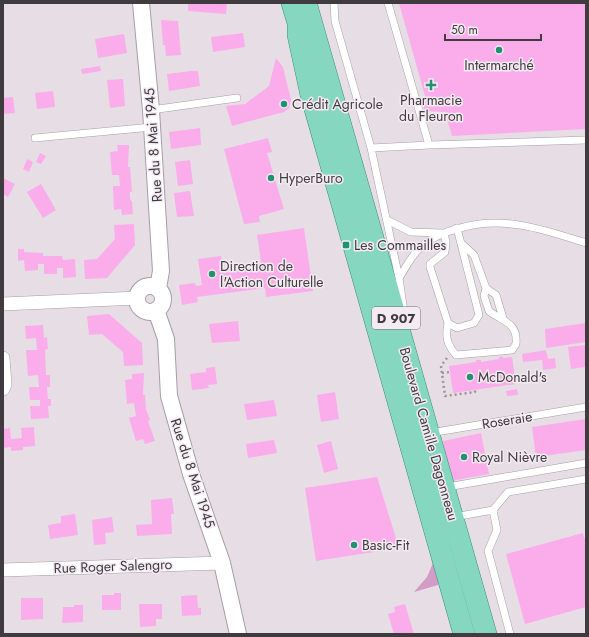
<svg xmlns="http://www.w3.org/2000/svg" width="589" height="637" font-family="Jost,sans-serif">
<style>
.green{fill:#d39cc7}
.building{fill:#faadea}
.lines{fill:none;stroke-linecap:round;stroke-linejoin:round}
.service-casing{stroke:#a69ea4;stroke-width:8}
.minor-casing{stroke:#a69ea4;stroke-width:14}
.tertiary-casing{stroke:#a69ea4;stroke-width:18}
.primary-casing{stroke:#399076;stroke-width:22}
.path{stroke:#9c959a;stroke-width:2.5;stroke-dasharray:2 3;stroke-linecap:butt}
.service{stroke:#fff;stroke-width:7}
.minor{stroke:#fff;stroke-width:13}
.tertiary{stroke:#fff;stroke-width:16}
.primary{stroke:#86d7bf;stroke-width:21}
.poi-dot{fill:#239070;stroke:#f3ebf1;stroke-width:1.5}
.labels{text-anchor:middle;dominant-baseline:central;stroke-width:3;stroke-linejoin:round;paint-order:stroke}
.shield{fill:#f3ebf1;stroke:#757074;stroke-width:1}
.shield-label{font-size:13px;font-weight:bold;fill:#3f3b3e}
.poi-label{font-size:14px;fill:#3f3b3e;stroke:#f3ebf1;text-anchor:start}
.street-label{font-size:14px;fill:#3f3b3e;stroke:#f3ebf1}
</style>
<rect width="100%" height="100%" fill="#e6dee4"/>
<path class="green" d="M433,563l7,18 -2,4 -24,7 13,-15z"/>
<path class="building" d="M188,3h39l-1,11 -38,-3z
M399,3h187v126l-134,7 -7,-24 -21,-1 1,-15z
M161,20l17,1 3,34 -15,1 -1,-11h-2z
M243,33l2,14 -32,5 -2,-15z
M124,34l3,19 -29,5 -3,-19z
M276,58l7,9 8,33 -2,8 -5,4 -52,14 -6,-20 19,-2 24,-18z
M100,66l1,5 -19,3 -1,-5z
M191,71h7l2,15 -31,5 -2,-17z
M123,79l2,27 -15,2 -3,-28z
M53,91l2,16 -18,2 -2,-16z
M13,97l2,16 -12,1v-16z
M200,128l1,17 -30,4 -2,-17z
M268,138l4,14 -5,1 17,56 -25,7 1,6 -16,2 -20,-75z
M117,145h12l-1,22h2l2,25h-2v5l1,4h1l1,13 -11,1 -1,-6 -7,1 -1,-24h7l-1,-11h-7l-2,-23 8,-1z
M40,153l6,3 -5,8 -5,-2z
M27,159l6,3 -4,10 -6,-3z
M190,160l3,24 -15,2 -3,-24z
M3,178l12,6 -7,13 -5,-3z
M41,184l15,26 -13,8 -16,-26z
M190,191l4,25 -17,1 -3,-24z
M134,224l1,21 -28,33 -22,1 -1,-19 13,-1 18,-20 -1,-14z
M304,228l9,63 -47,6 -1,-9 -68,9 1,5 -16,3 -3,-20 16,-2 1,3 6,-1 -4,-26 23,-3 3,17 38,-5 -5,-33z
M18,249h6v3l19,1v3h19l1,4 12,-1 1,18 -13,1v-10h-6v6h-13v-10h-6v6l-13,1 -1,-11 -6,1z
M109,314l33,29 1,22 -19,1 -1,-14 -21,-18 -13,1 -2,-19z
M238,321l2,20 -28,2 -3,-19z
M586,323v19l-40,6 -1,-19z
M43,325l1,13 3,-1 1,12 -3,1 1,25h4v12h-3l1,12h3v7h-3l1,12 -18,1 -1,-13h10v-6h-10l-1,-13h10l-1,-12 -10,1 -2,-26h11l-1,-12 -10,1 -1,-13z
M586,345v22l-15,2 -3,-22z
M546,350l2,9 7,-1 1,10 -13,2 -1,-10 -19,2 -1,-8z
M503,356v2l9,-1 4,27 -63,9 -4,-27 27,-4v-2h5v2l18,-3v-2z
M215,367l2,17 -9,1 1,3 -17,2 -2,-16 16,-2v-4z
M144,373l-1,22h2l1,14 4,11 -2,1 7,20 -10,3 -2,-5 -7,2 -7,-23 7,-2 -2,-13 -7,1 -2,-24 7,-1v-5z
M517,389l1,6 -11,1 -1,-5z
M335,392l4,27 -18,3 -4,-27z
M274,400l3,16 -30,4 -3,-16z
M586,419v31l-50,7 -4,-30z
M34,427l1,19 -12,1v3l-12,1v-4l-8,1v-19l7,-1 1,11 11,-1 -1,-10z
M481,433l8,41 -38,7 -8,-40z
M274,440l3,13 -29,5 -2,-14z
M331,441l7,28 -14,4 -7,-28z
M377,477l22,71 -83,13 -11,-73z
M172,498l2,16h-3l1,20 -35,2 -1,-11 16,-1 -1,-24z
M75,514l3,21 -28,4 -2,-14 13,-2v-7z
M112,517l2,15 -9,1 1,11 -12,1 -2,-25z
M583,533l3,11v63l-61,17 -19,-70z
M114,593h7v17h-19v-15h12z
M197,595l1,13h3v7l-19,1 -1,-20z
M21,598h22v21l-22,1z
M139,604h23v15h-6v7l-16,1z
M405,604l9,30h-20l-6,-20 7,-2 -1,-5z
M74,605h9v17l-21,1 1,-16h11z"/>
<g class="lines">
<defs>
<path id="service" d="M334,3l1,18 36,127 28,130
M388,3l41,142 157,-5
M151,110l86,-12
M35,138l117,-11
M371,148l58,-3
M387,220l24,12 31,1
M444,233l2,9 -1,10 -15,12v3l18,56 9,5 17,-5 5,-8 -22,-87
M486,288l10,7 7,23
M404,312l-5,-34c6,-9 11,-20 19,-28 12,-13 29,-19 46,-23 42,-11 81,3 122,16
M448,323c-3,14 -1,21 8,32l56,-5 4,-6c2,-22 -13,-22 -27,-33l-5,-15 2,-8 -12,-33 -13,-12
M430,433l156,-26
M447,487l139,-24
M493,510l4,20 -9,21 22,83
M454,517l39,-7 15,-18 78,-13"/>
<path id="minor" d="M3,304l135,-6
M3,358l2,26 -2,5
M3,570l219,-7"/>
<path id="tertiary" d="M141,3l10,107 10,161 -3,17
M137 299a13 13 0 1 1 26 0a13 13 0 1 1-26 0Z
M156,310l10,29 3,57 22,78 31,89 16,71"/>
<path id="primary" d="M292,3l6,20v12l13,60 153,539
M306,3l180,631"/>
</defs>
<use href="#service" class="service-casing"/>
<use href="#minor" class="minor-casing"/>
<use href="#tertiary" class="tertiary-casing"/>
<use href="#primary" class="primary-casing"/>
<path class="path" d="M447,358l-6,8 4,30 30,-4v-2
M442,373l8,-1"/>
<use href="#service" class="service"/>
<use href="#minor" class="minor"/>
<use href="#tertiary" class="tertiary"/>
<use href="#primary" class="primary"/>
</g>
<g class="poi-dot">
<circle cx="499" cy="50" r="4"/>
<path d="M429 79h4v4h4v4h-4v4h-4v-4h-4v-4h4z"/>
<circle cx="284" cy="104" r="4"/>
<circle cx="271" cy="178" r="4"/>
<rect x="342" y="241" width="8" height="8" rx="2"/>
<circle cx="212" cy="274" r="4"/>
<circle cx="470" cy="377" r="4"/>
<circle cx="464" cy="457" r="4"/>
<circle cx="354" cy="545" r="4"/>
</g>
<g class="labels">
<rect class="shield" x="372" y="307" width="48" height="22" rx="3"/>
<g class="shield-label">
<text x="396" y="318">D 907</text>
</g>
<g class="poi-label">
<text x="499" y="65" text-anchor="middle">Intermarché</text>
<text x="431" y="100" text-anchor="middle">Pharmacie<tspan x="431" dy="16">du Fleuron</tspan></text>
<text x="292" y="104">Crédit Agricole</text>
<text x="279" y="178">HyperBuro</text>
<text x="354" y="245">Les Commailles</text>
<text x="220" y="266">Direction de<tspan x="220" dy="16">l'Action Culturelle</tspan></text>
<text x="478" y="377">McDonald's</text>
<text x="472" y="457">Royal Nièvre</text>
<text x="362" y="545">Basic-Fit</text>
</g>
<g class="street-label">
<text transform="translate(153 145) rotate(-94)">Rue du 8 Mai 1945</text>
<text transform="translate(507 420) rotate(-9)">Roseraie</text>
<text transform="translate(429 434) rotate(74)">Boulevard Camille Dagonneau</text>
<text transform="translate(193 473) rotate(72)">Rue du 8 Mai 1945</text>
<text transform="translate(113 566) rotate(-2)">Rue Roger Salengro</text>
</g>
</g>
<rect width="589" height="637" fill="none" stroke="#3f3b3e" stroke-width="8"/>
<path d="M445 34v6h96v-6" fill="none" stroke="#3f3b3e" stroke-width="2"/>
<text x="451" y="34" font-size="12" fill="#3f3b3e" stroke="#f3ebf1" stroke-width="3" paint-order="stroke">50 m</text>
</svg>
